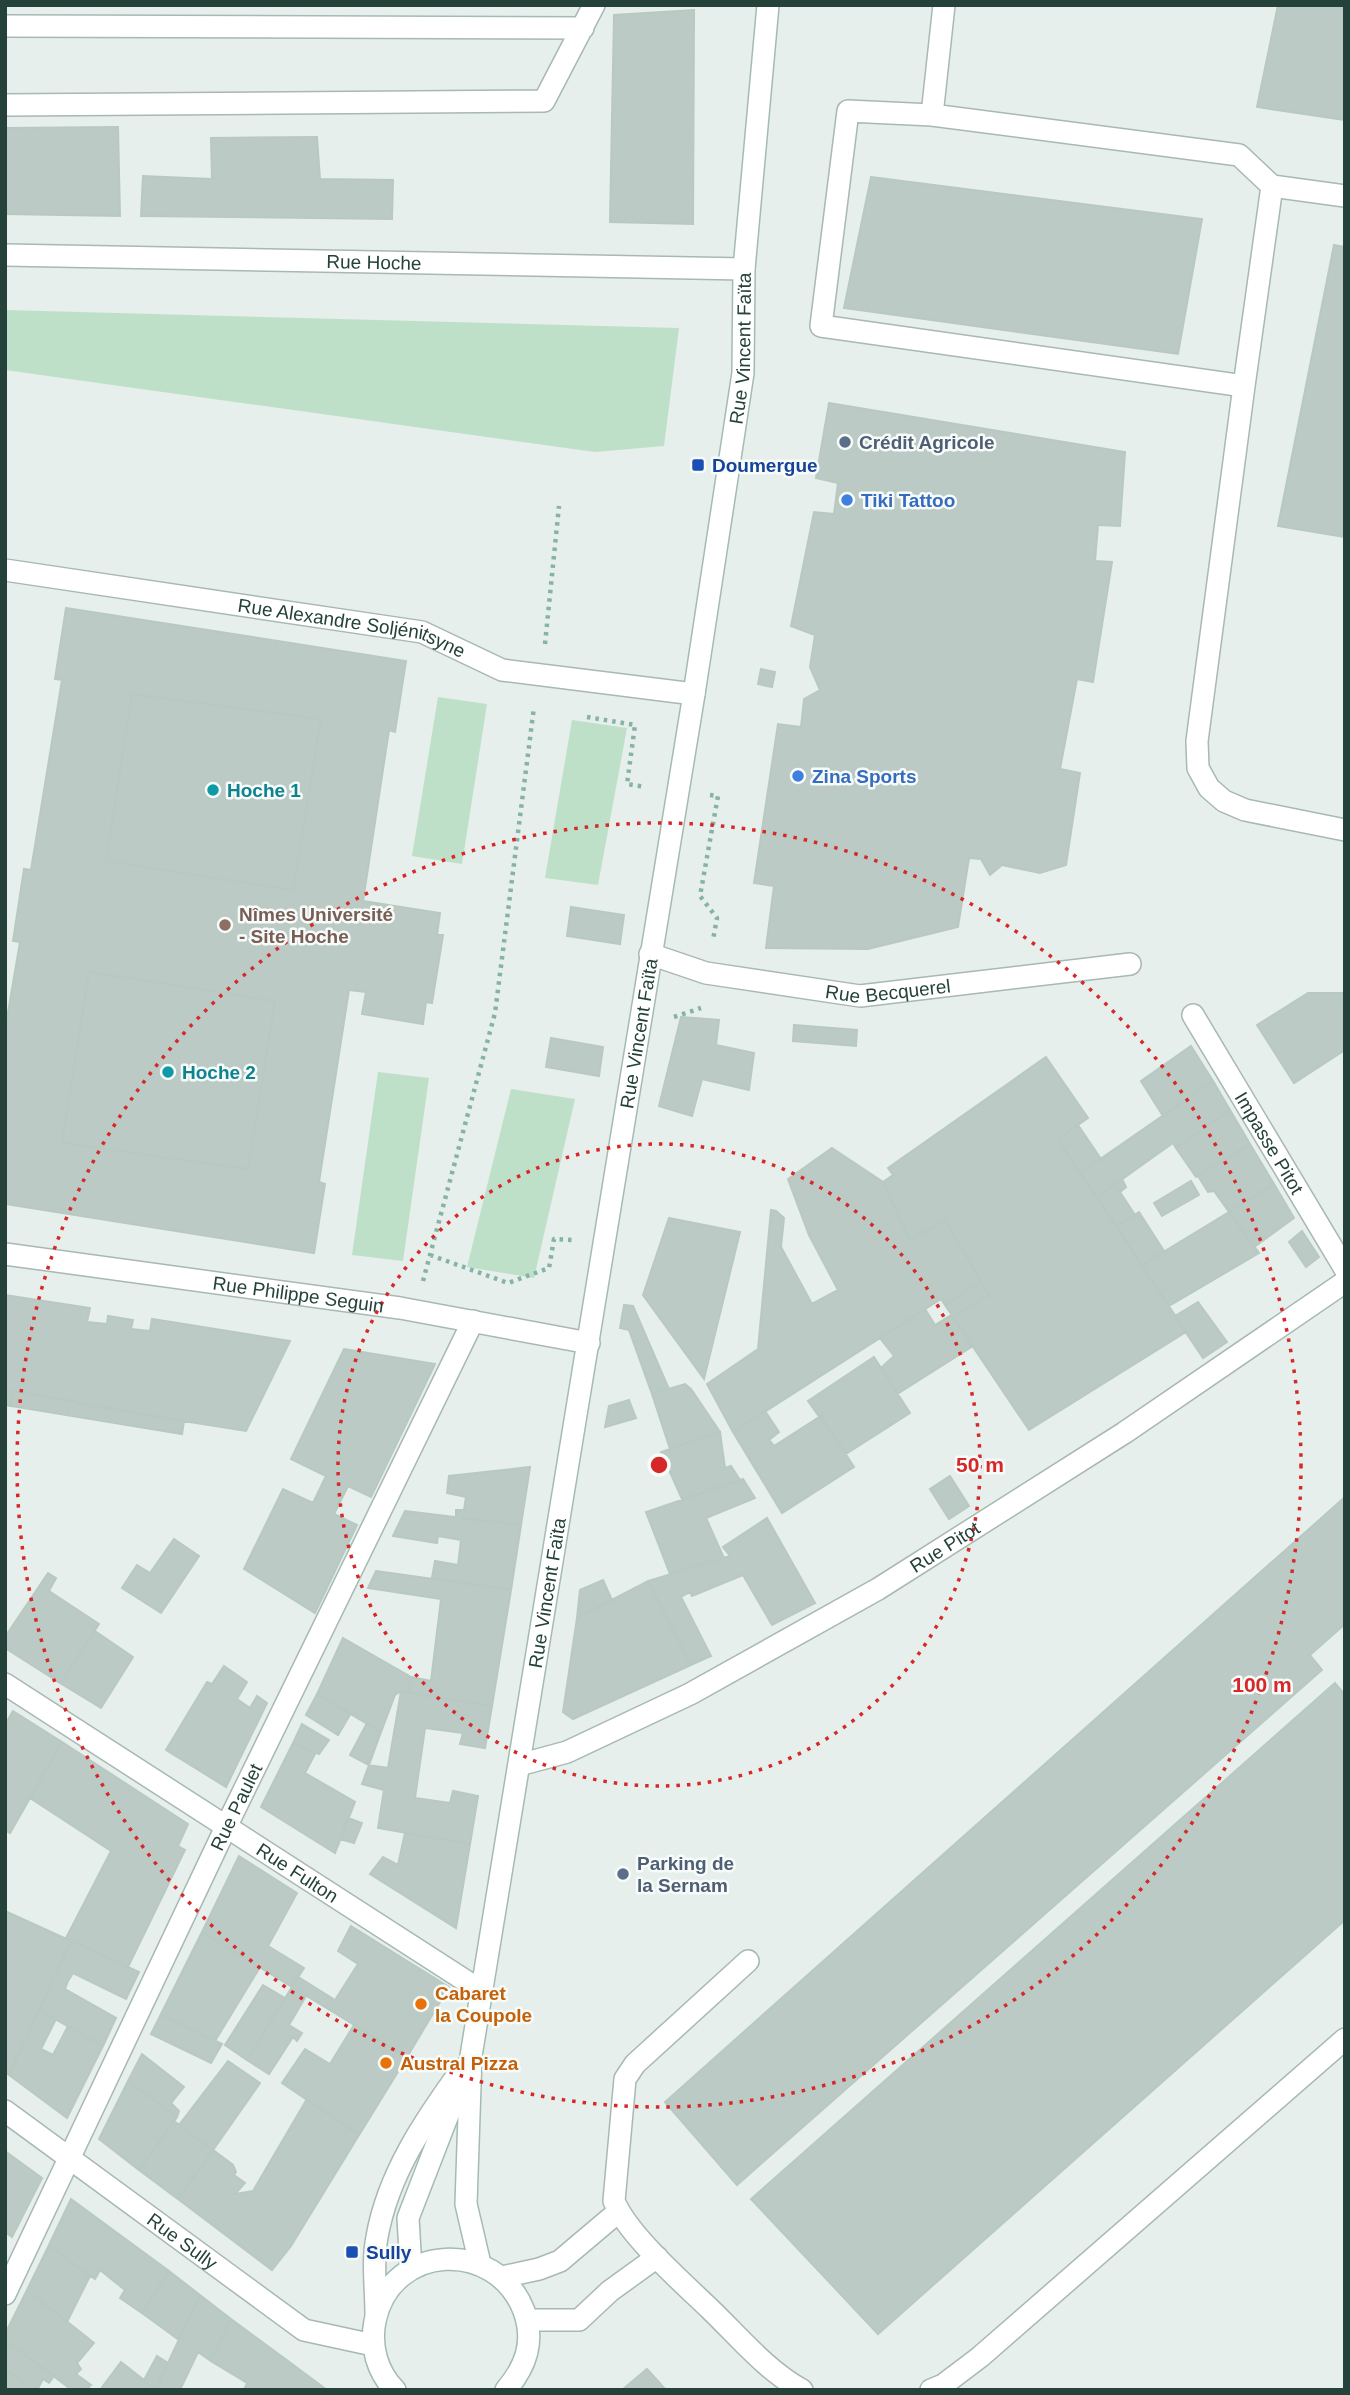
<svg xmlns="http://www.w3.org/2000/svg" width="1350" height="2395" font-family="Arial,sans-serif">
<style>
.green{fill:#bfe0c8}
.building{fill:#bbcac4;stroke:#b8c9c2;stroke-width:2;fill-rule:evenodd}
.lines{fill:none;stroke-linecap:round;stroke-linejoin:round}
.service-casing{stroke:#a8b8b2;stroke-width:24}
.minor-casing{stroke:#a8b8b2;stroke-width:24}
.tertiary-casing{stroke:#a8b8b2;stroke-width:24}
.secondary-casing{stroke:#a4bbb3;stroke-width:24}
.path{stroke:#86b3a5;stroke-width:4.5;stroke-dasharray:3.5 5;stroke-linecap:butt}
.service{stroke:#fff;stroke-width:21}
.minor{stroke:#fff;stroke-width:21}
.tertiary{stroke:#fff;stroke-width:21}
.secondary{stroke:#fff;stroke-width:21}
.ring{fill:none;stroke:#d62828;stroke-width:3.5;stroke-dasharray:3.5 7}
.service-dot{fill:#5c6f8a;stroke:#f7fbf9;stroke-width:2.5}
.transit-dot{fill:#1a4fb4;stroke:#f7fbf9;stroke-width:2.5}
.shop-dot{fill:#3f7fe0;stroke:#f7fbf9;stroke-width:2.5}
.culture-dot{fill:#0f9aa8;stroke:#f7fbf9;stroke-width:2.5}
.education-dot{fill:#8d6e63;stroke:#f7fbf9;stroke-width:2.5}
.food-dot{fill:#e8710a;stroke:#f7fbf9;stroke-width:2.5}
.labels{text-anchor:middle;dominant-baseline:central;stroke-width:5;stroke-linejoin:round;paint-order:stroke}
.street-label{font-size:19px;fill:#24423a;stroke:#f7fbf9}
.service-label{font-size:19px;font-weight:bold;fill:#4e5e75;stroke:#f7fbf9;text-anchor:start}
.transit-label{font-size:19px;font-weight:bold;fill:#164399;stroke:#f7fbf9;text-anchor:start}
.shop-label{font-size:19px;font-weight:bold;fill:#366cbe;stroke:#f7fbf9;text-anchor:start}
.culture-label{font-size:19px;font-weight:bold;fill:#0d838f;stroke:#f7fbf9;text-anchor:start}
.education-label{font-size:19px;font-weight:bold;fill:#785e54;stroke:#f7fbf9;text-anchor:start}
.food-label{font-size:19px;font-weight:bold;fill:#c56008;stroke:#f7fbf9;text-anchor:start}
.centre{fill:#d62828;stroke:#f7fbf9;stroke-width:3.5}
.ring-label{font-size:21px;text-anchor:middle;font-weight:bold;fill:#d62828;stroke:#f7fbf9;stroke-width:5;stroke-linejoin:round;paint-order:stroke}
</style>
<rect width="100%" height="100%" fill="#e6efeb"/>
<path class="green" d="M5,310l674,18 -15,118 -69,6 -590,-82z
M438,697l49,7 -25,160 -50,-8z
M572,720l55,8 -29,157 -53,-7z
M378,1072l51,6 -26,183 -51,-6z
M511,1089l64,10 -41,179 -67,-11z"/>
<path class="building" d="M1278,5h67v115l-88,-13z
M694,10l-1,214 -83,-2 4,-207z
M118,127l2,89 -115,-2v-86z
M317,137l3,42 73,1 -1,39 -251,-3 2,-40 69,3 -1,-41z
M871,177l331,42 -24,135 -334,-46z
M1334,245l11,2v290l-67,-11z
M829,403l296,49 -5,74 -22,-1 -3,36 17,1 -19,120 -16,-3 -17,90 20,4 -14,92 -26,8 -38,-8 -12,10 -9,-16 -12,-1 -11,69 -90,22 -102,-1 8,-62 -20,-3 24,-159 23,3 3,-28 16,-9 -10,-23 5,-32 -24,-9 23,-114 20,2 4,-31 -22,-5z
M66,608l340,53 -11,71 -6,-2 -26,171 77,12 -3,22h6l-11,68 -6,-1 -3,22 -61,-10 4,-22 -17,-2 -30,192 6,2 -11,69 -309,-49v-174l15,-88 -7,-1 11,-72 7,1 31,-190 -7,-1zM132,694l189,25 -28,171 -187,-29zM89,972l186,29 -27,168 -186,-26z
M761,669l14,3 -3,15 -14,-3z
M132,694l189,25 -28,171 -187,-29z
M571,907l53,8 -4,29 -53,-8z
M89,972l186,29 -27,168 -186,-26z
M1308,993h37v57l-51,33 -37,-58z
M681,1017l38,3 -3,25 38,8 -5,37 -47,-11 -10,37 -33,-10z
M794,1025l63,5 -1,16 -63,-5z
M551,1038l52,9 -4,29 -53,-9z
M1191,1046l22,35 -50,35 -22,-35z
M1046,1057l42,61 -30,21 128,193 -157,98 -76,-113 36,-22 -44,-75 -35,20 -27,-58 10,-7 -5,-7z
M1213,1081l17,29 -54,38 -3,-5 -76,54 -17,-24z
M1230,1110l20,34 -54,33 -20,-29z
M1078,1125l23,34 -21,14 -22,-34z
M1250,1144l24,40 -45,28 -15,-21 -6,1 -10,-16z
M832,1148l51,34 27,58 35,-20 36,61 -36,24 -4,-6 -208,133 -26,-48 51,-35 13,-139 5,1 8,7 -3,29 31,57 26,-14 -29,-55 -21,-56z
M1122,1179l4,8 -6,5 15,23 -19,11 -19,-29z
M1191,1181l8,14 -37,21 -8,-13z
M1274,1184l20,34 -40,29 -25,-35z
M1139,1212l25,39 -22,14 -26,-39z
M1229,1212l30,41 -90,53 -27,-41z
M669,1218l71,14 -36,147 -61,-84z
M1302,1231l17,26 -13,10 -17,-25z
M981,1281l8,14 -36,22 -8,-12z
M5,1295l85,13 -3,14 20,2 1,-8 25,4 -2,9 19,2 2,-12 138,22 -44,90 -171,-27v-3l-62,-10 -2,15 -6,-1z
M1198,1302l29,40 -24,16 -28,-42z
M624,1305l9,1 36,83 -17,5 -23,-64 -9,-2z
M925,1309l10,16 16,-10 22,31 -76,48 -16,-26 13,-12 -14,-18z
M344,1349l91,15 -64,133 -23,-11 -14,28 23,11 -42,88 -71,-44 39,-80 30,14 13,-27 -35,-17z
M874,1357l36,56 -64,41 -38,-53z
M685,1384l6,5 29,43 -50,17 -18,-55z
M13,1391l171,30 -2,13 -171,-28z
M629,1400l7,18 -31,9 4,-21z
M765,1411l14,21 -10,8 5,6 47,-30 33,51 -72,46 -49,-81z
M720,1432l5,36 6,-2 9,14 -58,19 -21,-47z
M530,1467l-9,58 -65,-7v-8h8l2,-13 -19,-4 2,-17z
M950,1476l19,30 -20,13 -19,-30z
M743,1479l12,19 -49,20 18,40 -54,16 -24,-62z
M1345,1497v127l-35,31 12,15 -585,515 -72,-83z
M405,1511l116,14 -10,65 -79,-12 3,-17 23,4 3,-25 -23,-4 -1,7 -44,-7z
M767,1518l48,85 -43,22 -29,-50 -51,21 -2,-4 -9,5 30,59 -20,9 -43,-84 82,-25 -7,-9z
M174,1539l25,17 -38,57 -39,-25 15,-23 13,8z
M376,1571l135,19 -19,116 -83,-13 2,-16 20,4 10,-82 -73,-11z
M48,1573l8,5 -7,13 50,33 -39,59 -55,-35v-11z
M603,1580l9,20 -35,18 3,-28z
M648,1581l43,84 -118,54 -10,-7 14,-94z
M95,1631l38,26 -32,51 -41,-25z
M343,1638l68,39 -2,16 -8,-2 -6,4 -14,37 -64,-38z
M224,1666l23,16 -10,17 13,9 7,-12 10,7 -41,84 -60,-37 41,-68 5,2z
M1335,1683l10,12v225l-467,414 -127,-135z
M401,1691l91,15 -7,42 -25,-4 3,-11 -38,-5 -10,70 35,5 3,-12 25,5 -8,48 -92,-16 6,-38 -22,-6 7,-19 19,3z
M317,1694l34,19 -13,22 -32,-20z
M13,1711l49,31 -52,91 -5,-3v-21l2,-4 -2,-1v-79z
M367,1723l14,9 -12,33 -19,-10z
M302,1724l27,16 -10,14 -26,-11z
M62,1742l126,82 -10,22 7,4 -57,117 -62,-29 45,-87 -81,-53z
M293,1743l22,11 -10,19 50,29 -20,51 -74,-46z
M348,1818l14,5 -8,20 -14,-4z
M405,1833l65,11 -14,84 -86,-54 13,-17 15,8z
M239,1856l58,37 -29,53 36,22 -12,19 -90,-55z
M5,1911l66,30 -62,134 -4,-3z
M351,1926l98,61 -42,70 -115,-70 6,-10 37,23 23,-36 -20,-13z
M202,1932l58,35 -45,74 -54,-27z
M71,1941l68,31 -13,27 -53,-26 -5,8 -3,8 51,29 -13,28 -64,-36z
M263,1985l22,13 -38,62 -22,-15z
M292,1987l14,9 -17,29 13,8 -5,8 -4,-4 -24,37 -22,-14z
M39,2010l17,9 -15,30 12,6 15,-29 35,20 -36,72 -58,-43z
M161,2014l61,30 -11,19 -60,-29z
M354,2025l53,32 -48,78 -77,-52 23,-34 25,15z
M142,2054l42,33 -13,16 8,8 -2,6 -49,-36z
M228,2061l32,22 -47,67 -34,-25z
M128,2081l49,36 -38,53 -40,-31z
M307,2099l52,36 -68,111 -19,24 -94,-71 35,-49 20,15 3,7 -2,3 11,8 -10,11 18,-3z
M174,2121l39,29 -35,49 -39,-29z
M5,2151l37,27 -30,59 -7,-5z
M71,2199l98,72 -27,42 -22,-15 5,-8 -25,-20 -5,9 -46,-34z
M49,2245l41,31 -23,46 -40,-32z
M169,2271l31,24 -21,45 -37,-27z
M27,2290l67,53 -17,20 4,6 -5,5 15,11 -3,2 3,3h-19l-67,-50v-6z
M200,2295l31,24 -20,42 -13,-9 -18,38h-16l-7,-4z
M231,2319l53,39 43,32h-83l3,-7 -36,-22z
M5,2340l49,36 -5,7 -6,-4 -6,11h-4l-28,-21z
M157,2356l11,7 -12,27 -12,-10z
M121,2362l23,18 12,10h-56z
M5,2369l28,21h-28z
M647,2369l19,21h-44z"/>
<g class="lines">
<defs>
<path id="service" d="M944,5l-12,110 -84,-4 -27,215 423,60 -47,355 1,27 11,20 15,13 21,9 100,20
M5,26l578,2
M5,105l539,-4 50,-96
M932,115l307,40 33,31
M1244,386l28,-200 73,10
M748,1961l-113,103 -10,15 -11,122c14,34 68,81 96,108 29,28 57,62 92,81
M502,2277l37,-8 21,-8 58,-49
M376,2314c0,-25 -4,-52 1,-77 11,-63 48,-117 85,-168
M527,2320h52l31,-29 47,-34
M931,2390l12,-5 37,-28 365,-318"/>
<g id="minor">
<path id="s1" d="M5,570l417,62 80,38 192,24"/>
<path id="s2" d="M650,954l56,19 154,23 270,-32"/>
<path id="s3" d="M1193,1015l152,254"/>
<path id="s4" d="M5,1254l395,54 189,35"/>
<path id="s5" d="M5,1684l478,308"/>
<path id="s6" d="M5,2294l222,-469 246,-504"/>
</g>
<g id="tertiary">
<path id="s7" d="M5,255l739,14"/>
<path id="s8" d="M519,1765l48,-13 123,-58 188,-105 246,-156 221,-151"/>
<path id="s9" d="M5,2111l299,219 69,15"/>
</g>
<g id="secondary">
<path id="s10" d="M480,2264l-14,-60 5,-148 223,-1362 49,-321 1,-104 24,-264"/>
<path d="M411,2269l-3,-51 57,-147"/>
<path d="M395,2390c-18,-18 -25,-44 -20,-69 16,-78 121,-83 149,-10 11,31 2,55 -18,79"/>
</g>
</defs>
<use href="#service" class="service-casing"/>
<use href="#minor" class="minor-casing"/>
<use href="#tertiary" class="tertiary-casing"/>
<use href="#secondary" class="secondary-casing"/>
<path class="path" d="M545,644l14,-138
M587,717l48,8 -8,59 19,3
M710,795l8,1 -18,100 17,22 -4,22
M674,1017l27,-9
M430,1255l78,28 41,-15 5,-29 19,1
M423,1281l72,-268 39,-306"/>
<use href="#service" class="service"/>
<use href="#minor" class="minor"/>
<use href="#tertiary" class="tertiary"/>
<use href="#secondary" class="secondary"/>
</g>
<g class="ring">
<circle cx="659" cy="1465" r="321"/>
<circle cx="659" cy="1465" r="642"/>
</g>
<g class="service-dot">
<circle cx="845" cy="442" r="7"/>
<circle cx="623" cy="1874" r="7"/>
</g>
<g class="transit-dot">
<rect x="691" y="458" width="14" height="14" rx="3.5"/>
<rect x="345" y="2245" width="14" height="14" rx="3.5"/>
</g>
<g class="shop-dot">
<circle cx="847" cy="500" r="7"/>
<circle cx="798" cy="776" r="7"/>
</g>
<g class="culture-dot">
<circle cx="213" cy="790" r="7"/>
<circle cx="168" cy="1072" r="7"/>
</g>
<circle class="education-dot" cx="225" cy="925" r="7"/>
<g class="food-dot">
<circle cx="421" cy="2004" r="7"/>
<circle cx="386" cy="2063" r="7"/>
</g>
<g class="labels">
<g class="street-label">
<text stroke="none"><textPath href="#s7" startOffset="369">Rue Hoche</textPath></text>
<text stroke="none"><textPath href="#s10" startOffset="1939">Rue Vincent Faïta</textPath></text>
<text stroke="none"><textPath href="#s1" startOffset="352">Rue Alexandre Soljénitsyne</textPath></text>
<text stroke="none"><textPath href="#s2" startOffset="243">Rue Becquerel</textPath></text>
<text stroke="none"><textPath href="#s10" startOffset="1246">Rue Vincent Faïta</textPath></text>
<text stroke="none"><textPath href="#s3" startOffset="149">Impasse Pitot</textPath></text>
<text stroke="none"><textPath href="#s4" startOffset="296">Rue Philippe Seguin</textPath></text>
<text stroke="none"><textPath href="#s8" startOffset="480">Rue Pitot</textPath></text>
<text stroke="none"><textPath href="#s10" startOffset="679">Rue Vincent Faïta</textPath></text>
<text stroke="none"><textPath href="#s6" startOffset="539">Rue Paulet</textPath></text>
<text stroke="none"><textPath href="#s5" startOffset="348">Rue Fulton</textPath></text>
<text stroke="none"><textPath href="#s9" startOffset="220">Rue Sully</textPath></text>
</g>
<g class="service-label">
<text x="859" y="442">Crédit Agricole</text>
<text x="637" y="1863">Parking de<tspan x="637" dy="22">la Sernam</tspan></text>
</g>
<g class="transit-label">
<text x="712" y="465">Doumergue</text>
<text x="366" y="2252">Sully</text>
</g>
<g class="shop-label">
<text x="861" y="500">Tiki Tattoo</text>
<text x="812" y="776">Zina Sports</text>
</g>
<g class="culture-label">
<text x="227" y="790">Hoche 1</text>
<text x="182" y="1072">Hoche 2</text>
</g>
<g class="education-label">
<text x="239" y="914">Nîmes Université<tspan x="239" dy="22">- Site Hoche</tspan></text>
</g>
<g class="food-label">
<text x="435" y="1993">Cabaret<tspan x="435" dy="22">la Coupole</tspan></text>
<text x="400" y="2063">Austral Pizza</text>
</g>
</g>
<circle cx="659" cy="1465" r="10" class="centre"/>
<g class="ring-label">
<text x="980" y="1472">50 m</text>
<text x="1262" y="1692">100 m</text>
</g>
<rect width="1350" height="2395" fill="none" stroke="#24423a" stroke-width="14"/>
</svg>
